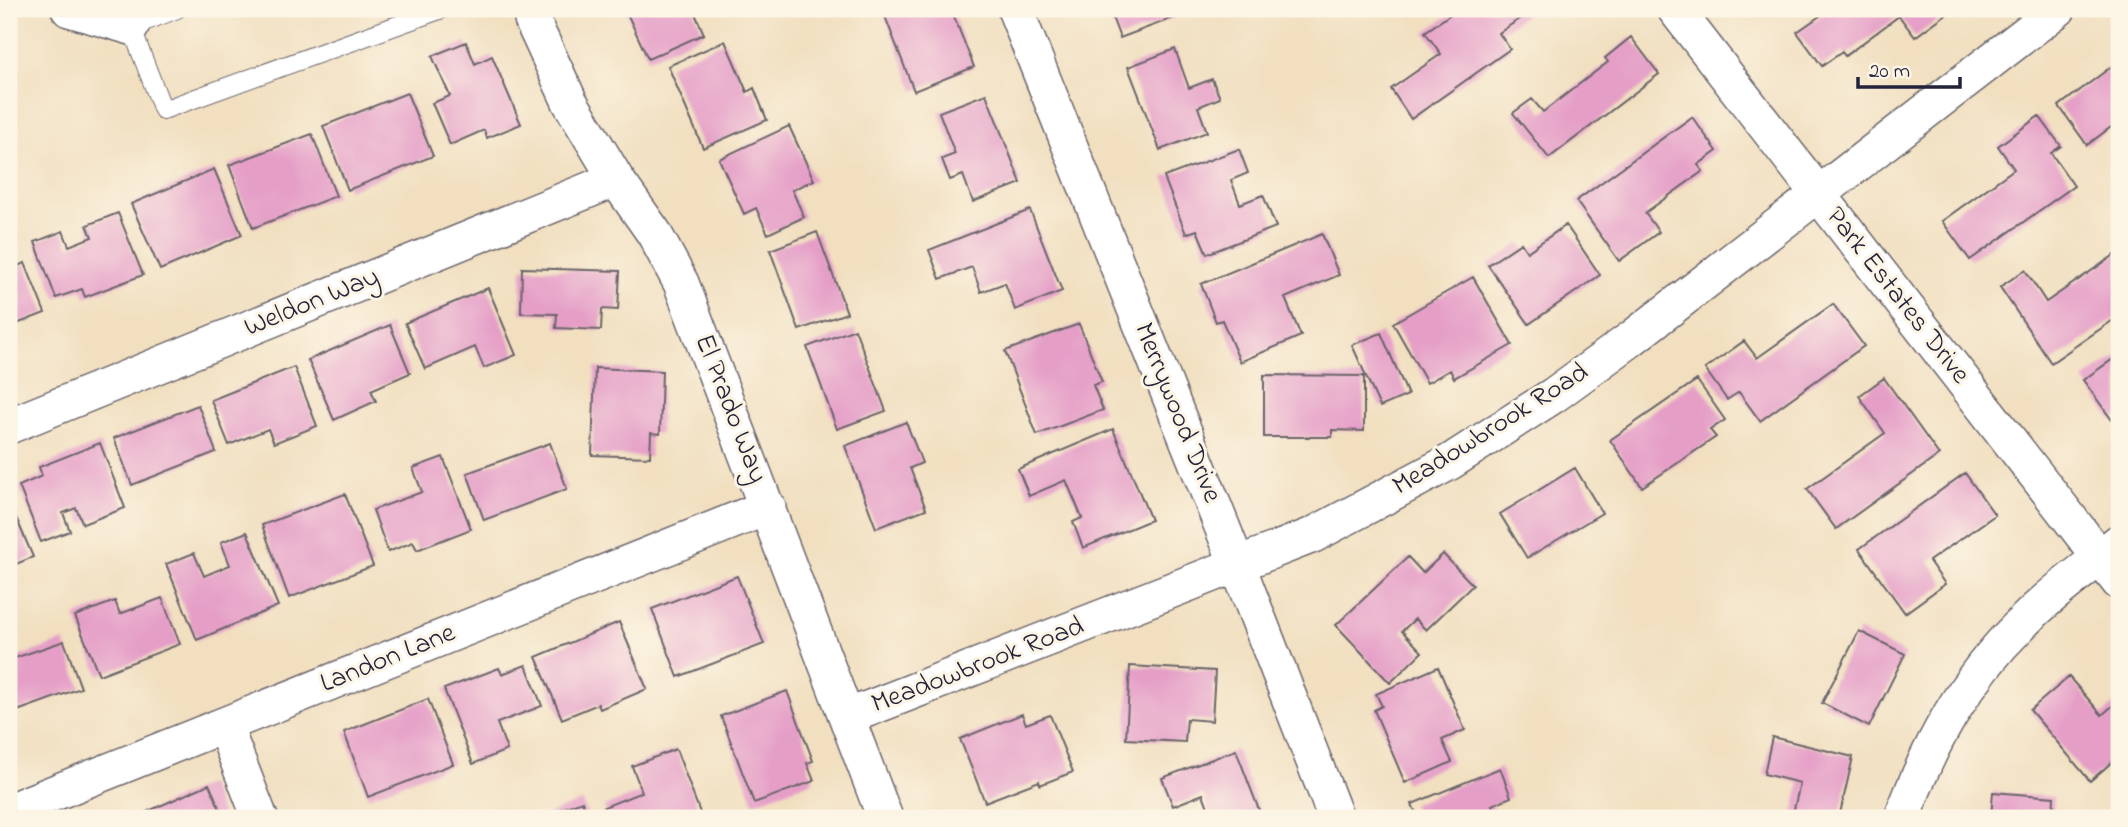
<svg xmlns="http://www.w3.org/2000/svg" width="2128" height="827" font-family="'Indie Flower',sans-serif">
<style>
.building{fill:#e59fc7}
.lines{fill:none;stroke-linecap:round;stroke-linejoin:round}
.service-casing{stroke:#6a646a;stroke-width:20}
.minor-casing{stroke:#6a646a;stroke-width:38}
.service{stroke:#fff;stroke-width:18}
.minor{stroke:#fff;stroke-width:35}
.labels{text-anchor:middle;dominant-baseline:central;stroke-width:6;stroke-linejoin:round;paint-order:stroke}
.street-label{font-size:28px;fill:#22223b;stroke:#fcf5e5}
</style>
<rect width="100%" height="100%" fill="#fcf5e5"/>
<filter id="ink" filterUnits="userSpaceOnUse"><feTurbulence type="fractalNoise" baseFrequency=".0143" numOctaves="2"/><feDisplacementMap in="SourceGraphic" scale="14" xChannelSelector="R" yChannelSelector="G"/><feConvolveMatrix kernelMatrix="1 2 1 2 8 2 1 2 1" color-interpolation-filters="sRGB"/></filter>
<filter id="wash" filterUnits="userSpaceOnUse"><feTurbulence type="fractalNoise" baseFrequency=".00686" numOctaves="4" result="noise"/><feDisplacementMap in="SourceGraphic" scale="28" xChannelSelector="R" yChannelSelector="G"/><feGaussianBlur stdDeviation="1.57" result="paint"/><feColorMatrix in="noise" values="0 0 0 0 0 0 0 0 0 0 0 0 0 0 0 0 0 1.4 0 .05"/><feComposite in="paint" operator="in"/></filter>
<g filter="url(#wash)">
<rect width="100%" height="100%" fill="#f1dfc0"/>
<g id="blocks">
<path class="building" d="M625,9h68l11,25 -56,25z
M887,9h64l23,58 -60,24 -31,-80z
M1099,9h74l3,8 -56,21 -10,-26 -9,4z
M1458,9h76l-35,24 11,16 -99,70 -20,-30 50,-35 -16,-22z
M1830,9h123l-38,28 -16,-21 -54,40 -3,-4 -20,14 -25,-34z
M1631,37l28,37 -110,84 -36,-45 19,-14 11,13 65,-50 -3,-4z
M725,41l22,51 7,-4 13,32 -64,28 -35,-82z
M466,42l9,22 17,-8 29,68 -34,14 -3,-8 -34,15 -18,-42 18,-7 -18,-40z
M1175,49l14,39 23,-9 8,19 -22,9 9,25 -47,18 -32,-83z
M2119,61v60l-32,24 -28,-39z
M407,93l26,63 -85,34 -25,-64z
M986,94l35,89 -48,19 -10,-27 -13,5 -8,-21 13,-5 -16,-42z
M2039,116l22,30 -10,7 23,33 -104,74 -28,-39 72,-52 -16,-23z
M1692,117l25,34 -19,14 5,6 -58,42 14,19 -40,29 -43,-60z
M789,126l25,54 -22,10 12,27 -36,17 -12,-26 -12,6 -25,-55z
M312,134l24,62 -83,32 -24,-63z
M1239,149l9,24 -17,7 9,24 23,-9 13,32 -69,27 -10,-24 -11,4 -22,-57z
M214,169l28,66 -82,35 -29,-66z
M1030,210l32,81 -47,19 -10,-27 -24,9 -9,-25 -32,12 -11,-29z
M118,213l25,62 -58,22 -3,-8 -26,9 -21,-56 28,-11 6,15 23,-9 -5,-12z
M1566,225l34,50 -71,49 -41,-59 33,-22 6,9z
M817,232l30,81 -48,17 -29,-80z
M1322,234l17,41 -54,23 16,38 -61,26 -18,-42 -6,2 -15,-38z
M2119,252v64l-68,47 -51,-76 25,-17 21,32z
M25,263l20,50 -36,14v-58z
M522,268l98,3 -2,39 -16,-1 -1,21 -45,-2 1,-14 -36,-1z
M1473,277l39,68 -58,33 -4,-8 -23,13 -34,-60z
M488,288l28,67 -32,13 -9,-21 -50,22 -20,-46z
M1833,304l31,42 -104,75 -21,-29 -12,8 -22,-31 39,-28 13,17z
M1079,324l23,58 -9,3 10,25 -66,25 -32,-84z
M390,325l20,48 -39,17 5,11 -42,19 -26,-60z
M855,329l31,82 -49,18 -30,-82z
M1381,333l27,62 -28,12 -28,-62z
M2119,355v60l-7,5 -29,-40z
M294,367l23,59 -43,17 -6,-14 -39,16 -18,-45z
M595,368l67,3 -2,63 -9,-1 -1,24 -58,-2z
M1264,375l100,1v55l-32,-1v7h-68z
M1884,378l55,77 -103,74 -29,-40 78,-56 -26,-37z
M1697,380l28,40 -15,10 6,7 -74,50 -32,-47z
M198,405l18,47 -84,33 -18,-47z
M906,422l16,41 -12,5 16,41 -50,19 -31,-82z
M1113,429l38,91 -68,28 -10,-26 9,-4 -16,-38 -37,16 -11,-27z
M100,443l25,65 -42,16 -7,-16 -13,5 7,18 -29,11 -22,-56 23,-10 -3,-9z
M550,443l17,46 -83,31 -17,-47z
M443,457l28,72 -54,21 -4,-8 -25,10 -15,-42 49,-18 -9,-24z
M1575,468l27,45 -75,45 -27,-44z
M1965,473l30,42 -66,46 16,23 -40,29 -46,-64z
M345,494l28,72 -84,32 -27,-73z
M9,501l24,56 -24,10z
M247,532l31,74 -81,34 -31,-76 28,-11 10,23 26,-11 -9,-23z
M1443,554l30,31 -47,45 -11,-11 -13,12 20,21 -32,31 -54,-58 72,-68 15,16z
M737,576l27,68 -86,33 -26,-68z
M162,598l18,46 -81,31 -24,-59 40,-15 5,13z
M619,622l28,67 -47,20 -2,-5 -36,15 -26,-62z
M1859,631l46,23 -36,73 -47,-24z
M64,641l17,47 -72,26v-54z
M526,665l16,41 -45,17 10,27 -34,14 -29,-75 55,-21 3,6z
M1130,666l85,5 -3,50 -25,-2 -2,23 -59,-3z
M1438,667l27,63 -23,10 10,22 -47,21 -31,-73 8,-4 -6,-12z
M2069,677l33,38 17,-15v56l-29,25 -60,-71z
M787,691l26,70 -6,2 7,18 -60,22 -33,-87z
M428,699l25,65 -85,33 -24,-65z
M1022,714l4,10 24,-9 23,57 -33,13 -1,-4 -54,21 -25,-63z
M1772,737l81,20 -14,61h-47l8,-35 -36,-9z
M676,749l26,69h-94l-4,-11 38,-15 -10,-26z
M1236,750l26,68h-50l-9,-24 -30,12 -11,-28z
M1500,768l11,29 -19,8 6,13h-80l-6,-14z
M209,784l15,34h-91z
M1993,792l61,5 -1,21h-62z
M582,801l7,17h-51z"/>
</g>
</g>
<g filter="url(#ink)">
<use href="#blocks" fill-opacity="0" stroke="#6a646a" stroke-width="2"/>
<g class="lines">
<defs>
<path id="service" d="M177,9l-46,18 32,83 279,-101"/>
<path id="minor" d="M69,9l62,18
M1015,9l222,555 99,254
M1675,9l444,573
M532,20l38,82 46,77 38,54 27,50 204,535
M9,426l607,-247
M847,717l466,-182 137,-73 104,-67 77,-56 427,-330
M224,725l36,93
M9,811l759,-304
M1902,818c27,-73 62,-138 119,-194 29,-30 65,-55 98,-82"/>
</defs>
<use href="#service" class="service-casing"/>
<use href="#minor" class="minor-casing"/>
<use href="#service" class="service"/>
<use href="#minor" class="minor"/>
</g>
</g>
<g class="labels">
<g class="street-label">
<text transform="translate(1897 296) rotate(52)">Park Estates Drive</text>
<text transform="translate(312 303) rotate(-22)">Weldon Way</text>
<text transform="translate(730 409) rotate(69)">El Prado Way</text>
<text transform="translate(1177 413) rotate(68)">Merrywood Drive</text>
<text transform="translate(1491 430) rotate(-32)">Meadowbrook Road</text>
<text transform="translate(388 659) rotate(-22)">Landon Lane</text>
<text transform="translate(978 666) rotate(-21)">Meadowbrook Road</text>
</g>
</g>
<rect width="2128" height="827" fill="none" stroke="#fcf5e5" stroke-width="35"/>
<path d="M1858 77v10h102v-10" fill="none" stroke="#22223b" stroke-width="3.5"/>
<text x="1869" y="77" font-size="21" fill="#22223b" stroke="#fcf5e5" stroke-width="5" paint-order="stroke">20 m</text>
</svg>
